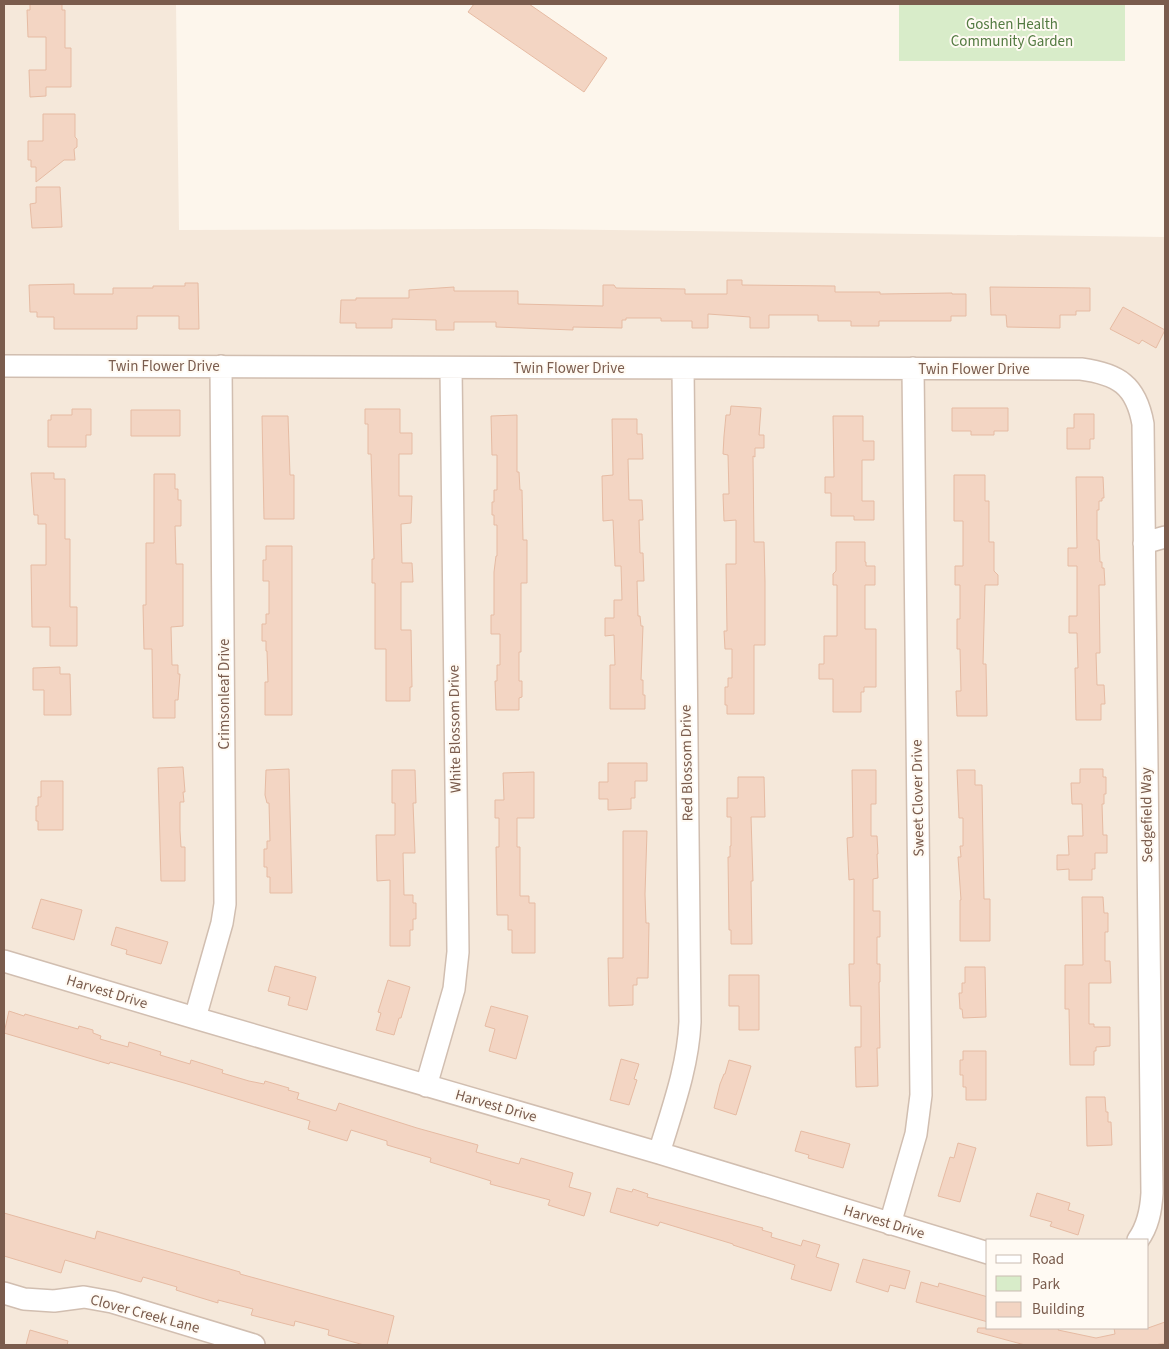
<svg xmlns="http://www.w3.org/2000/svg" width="1169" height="1349" font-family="'Source Sans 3',sans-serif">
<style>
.residential{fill:#f5e8da;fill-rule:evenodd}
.green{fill:#d8ecc9}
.building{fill:#f3d5c3;stroke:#e6bba3}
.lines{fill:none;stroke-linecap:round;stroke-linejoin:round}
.street-casing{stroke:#d1beb0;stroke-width:24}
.street{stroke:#fff;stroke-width:21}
.labels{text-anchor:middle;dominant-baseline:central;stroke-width:4;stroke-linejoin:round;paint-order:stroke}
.park-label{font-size:15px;fill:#537a41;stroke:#fffaf3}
.street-label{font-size:15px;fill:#7a5c4d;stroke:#fffaf3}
</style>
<rect width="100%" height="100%" fill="#fdf6ec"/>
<path class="residential" d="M4,4h172l3,226 356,-1 630,8v1108h-1161zM988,1240h160v88h-160z"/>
<path class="green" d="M899,4h226v57h-226z"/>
<path class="building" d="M30,4h32v6h3v38h6v39h-25v9l-16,1 -1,-27h17v-33h-18l-1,-27h3z
M474,4h55l78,54 -23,34 -116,-80z
M43,114h32v23l2,2v8l-3,2 1,11h-11l-28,22v-15h-5v-7h-3v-19h15z
M36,187h24l2,40 -30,1 -2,-24 6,-1z
M727,280h15v5l93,1v6h45v2l72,-1v1h14v22h-15v5h-72v5h-28v-5h-33v-6h-49v13h-19v-11l-42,-3v14h-16v-7h-31v-3h-35v2h-4v8l-49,-1v3l-77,-3v-5h-42v8h-18v-10l-44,-1v9h-36v-5h-16l1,-23h15v-2h53v-8l45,-3v4h64v13l85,2v-21h11l2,3 69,1v5h42z
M185,283h13l1,46h-20v-13h-42v13h-83v-12h-17v-5h-7l-1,-27 45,-1v10h39v-6h40v-2h32z
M990,287l100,1v23h-14v4h-16v13l-53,-1 -1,-12h-15z
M1123,307l42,23 -9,18 -14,-8 -3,4 -29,-15z
M731,406l30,2 -2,27h5v13h-9v9l-2,-1 1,86h10l1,40v63h-11v69h-27v-9h-2v-18h3v-9h4v-29h-7l-1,-18h3l-1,-67h10v-44l-12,1 -1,-27h6l-1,-39 -5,-1 1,-18 2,-21h4z
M952,408h56v23h-14v4h-23v-4h-19z
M72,409h19v26h-5v12h-38v-27h3v-5h21z
M365,409h35v24h12v21h-13v42h13l-1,27 -10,1 1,39h10l1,19h-12v48h10l1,57h-2v14h-24v-52h-11v-66h-3v-24h2l-3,-105h-3v-30h-3z
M131,410h49v26h-49z
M1074,414h20v25h-4v10h-23v-21h7z
M517,415v57h2l1,18h2l1,50h4v43h-6v69h-2v29h3v16l-3,1v12h-23l-1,-29h2v-16h3v-31h-9v-19h3v-43l2,-16h1v-31h-3v-10h-2v-13h2v-12h3v-35h-5l-1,-39z
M262,416h26l2,59h4v44h-30z
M833,416h30v25h11v19h-12v41h12v19h-20v-4h-23v-23h-6v-16h9z
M612,419h25v15h5l1,25h-15l1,41h13l1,20h-4l1,33h3l1,28h-7l1,35h2l1,10h2l-2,54h2v15h2v14h-35v-44h5l-1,-30 -9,1v-18h9v-18h8l-1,-34h-6l-2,-46 -10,1 -1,-45 11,-1z
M31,473h23v6h11v60h5v68h7v39h-27v-19h-18l-1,-62h15v-41h-8v-9h-4z
M154,474h21v15h3v11h3v26h-6l1,38h7v62l-12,1 1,38h6v9h2l-2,26h-3v18h-22l-1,-69h-8l-1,-44h3v-62h8z
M954,475h31v26h4v41h5v29l4,4v10h-13l-2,79h3l1,52h-30l-1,-25h5l-1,-42h-3v-30h3v-34h-5v-19h8v-45h-9z
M1076,477h27l1,21h-2v3h-3v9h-2v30h2l1,22h2v6h2l1,17h-6l1,68h-4l1,32h7l1,19h-4v16h-25l-1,-52h3l-1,-35h-8v-17h8v-50h-9v-18h9z
M836,542h29v20h1v4h9v19h-10v44h11v58h-12v5h-3v20h-28v-33h-14v-15h5v-28h13v-51h-4v-11l3,-3z
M266,546h26v169h-27v-33h3l-1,-31h-1v-10h-4v-17h4v-10h3v-33h-6v-21h3z
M60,667v7h10l1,41h-27v-25h-11v-22z
M608,763h39v18h-12v17h-4v11l-23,1v-11h-9v-17h9z
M183,767l2,25h-2l1,10h-4v29l1,16h4v34h-24l-3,-113z
M289,769l3,124h-22v-16h-3v-10h-3v-18h3v-8h3l-1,-38h-2l-2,-8 1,-25z
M1080,769h23v8h3v17h-2v10h-2l1,31h4v18h-12v16h-3v11h-23v-11l-12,1v-15h12l-1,-19h15l-1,-32h-10l-1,-21h9z
M392,770h23l1,33h-3l2,50h-12l1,42h9v8h3v16h-3v11h-3v16h-20v-66l-13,1 -1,-46h19v-32h-3z
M852,770h24v34h-5v32h6l1,18h-1l1,24 -5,1v32h7v26h-3v27h3v18h-1l1,66h-3l1,38 -22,1 -1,-40h6v-41h-11l-1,-42h5v-85l-5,1 -2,-42 6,-1z
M957,770h18v15h7l2,114h6v42h-30v-41h1l-3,-43h3l-1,-11h3v-28h-4z
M534,772v46h-17v29h3v49h9v7h6v50h-23v-23h-4v-15h-11l-1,-68h3v-29h-4v-18h9l-1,-27z
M738,777h26l1,40h-14l2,64h-2l1,63h-21v-14h-2l-1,-73h2v-11h1v-29h-4v-19h11z
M41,781h22v49h-25v-9h-2v-15h2v-9h3z
M623,831h24l-2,63 1,29h3l-1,55h-11v7h-4v20l-24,1 -1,-48h15z
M1082,897h21l1,16h4v19h-3v29h5l1,22h-22v41h5v3h16v19l-14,1v4h-2v14h-24l-1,-56h-4v-44h18z
M41,899l41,11 -8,30 -42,-12z
M116,927l52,15 -7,22 -35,-10 1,-4 -16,-5z
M275,966l41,11 -9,33 -19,-5 2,-8 -22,-6z
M965,967h20l1,50 -23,1 -1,-9h-2l-1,-16h3v-10h3z
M729,975h30v55h-20v-24h-10z
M388,980l22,7 -9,31h-2l-5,17 -18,-5 5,-17 -3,-1z
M491,1006l37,10 -12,43 -27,-8 6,-22 -10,-3z
M9,1011l15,5 1,-2 53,15 1,-3 14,4v3l8,3 -1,3 28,8 1,-5 32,10 -1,3 30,9 1,-4 32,10 -1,3 27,8 15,3 1,-3 24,7 -1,2 11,3 -2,6 39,12 3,-8 18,6 60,19 61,17 -2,7 43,12 2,-6 52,15 -4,14 22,6 -7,23 -36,-11 2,-5 -60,-16 1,-3 -61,-19 1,-4 -44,-13v-4l-36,-11 -4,11 -39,-12 2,-8 -126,-38 -74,-21 -1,2 -105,-31z
M963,1051h23v49h-20v-13h-3v-12h-3v-15h3z
M621,1059l18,5 -5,15 3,1 -8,25 -19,-5z
M729,1060l22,6 -15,49 -22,-7 6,-24 4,-10h1z
M1086,1097h19l1,15h2v10h3l1,23 -25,1z
M801,1131l49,13 -7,24 -35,-10 1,-3 -14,-4z
M958,1143l18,5 -16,54 -22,-6 12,-39 4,1z
M617,1188l15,4 1,-3 15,5 -1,3 116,31 -1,2 10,3 -1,4 30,9 2,-6 17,5 -4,12 23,7 -8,27 -40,-12 4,-14 -62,-20v-1l-73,-22 -2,4 -48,-14z
M1037,1193l33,10 -2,7 16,5 -6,20 -28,-9 2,-4 -22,-6z
M4,1213l91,26 2,-8 143,41v2l154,42 -7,29h-23l-36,-10 1,-5 -34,-9 -1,5 -43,-11 2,-6 -35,-9v3l-23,-7 -19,-6 1,-3 -34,-10 -2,5 -76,-22 -4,13 -57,-17z
M863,1259l47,12 -5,18 -15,-4 -2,7 -32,-10z
M921,1282l17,5 1,-4 49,14v25l-72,-20z
M1165,1322v21l-10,2h-130l-48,-13 1,-4h81l-1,2 38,8 19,-4 -1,-6h34z
M30,1330l38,11 -1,4h-41z"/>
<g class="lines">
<defs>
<path id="street" d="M4,366l1077,3c37,5 55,16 62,55l9,769c-1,18 -4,33 -14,47
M1144,543l21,-6
M4,961l191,57 464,135 329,100
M195,1018l27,-95 3,-19 -4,-538
M426,1086l28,-97 4,-37 -7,-584
M659,1153c13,-43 29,-86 31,-131l-7,-654
M890,1224l26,-90 5,-39 -8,-727
M4,1293l20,6 30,2 30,-4 28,5 142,43"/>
</defs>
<use href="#street" class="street-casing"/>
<use href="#street" class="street"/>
</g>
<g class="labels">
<g class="park-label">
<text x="1012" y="24">Goshen Health<tspan x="1012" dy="17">Community Garden</tspan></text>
</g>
<g class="street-label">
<text x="164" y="366">Twin Flower Drive</text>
<text x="569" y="368">Twin Flower Drive</text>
<text x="974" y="369">Twin Flower Drive</text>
<text transform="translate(224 694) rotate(-90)">Crimsonleaf Drive</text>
<text transform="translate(455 729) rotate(-91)">White Blossom Drive</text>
<text transform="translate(687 763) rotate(-91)">Red Blossom Drive</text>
<text transform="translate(918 798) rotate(-91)">Sweet Clover Drive</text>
<text transform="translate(1147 815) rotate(-91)">Sedgefield Way</text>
<text transform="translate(107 992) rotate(17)">Harvest Drive</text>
<text transform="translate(496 1106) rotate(16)">Harvest Drive</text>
<text transform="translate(884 1222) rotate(17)">Harvest Drive</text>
<text transform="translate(145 1314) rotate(15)">Clover Creek Lane</text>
</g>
</g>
<rect width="1169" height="1349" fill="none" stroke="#7a5c4d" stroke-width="10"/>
<rect x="986" y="1239" width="162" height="90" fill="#fffaf3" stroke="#cabbb1"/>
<rect x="996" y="1255" width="25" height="8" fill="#ffffff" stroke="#cabbb1"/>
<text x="1032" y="1264" font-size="15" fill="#7a5c4d">Road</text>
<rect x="996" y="1276" width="25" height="15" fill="#d8ecc9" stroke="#cabbb1"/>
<text x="1032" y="1289" font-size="15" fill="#7a5c4d">Park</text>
<rect x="996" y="1302" width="25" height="15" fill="#f3d5c3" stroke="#cabbb1"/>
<text x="1032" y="1314" font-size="15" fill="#7a5c4d">Building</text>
</svg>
